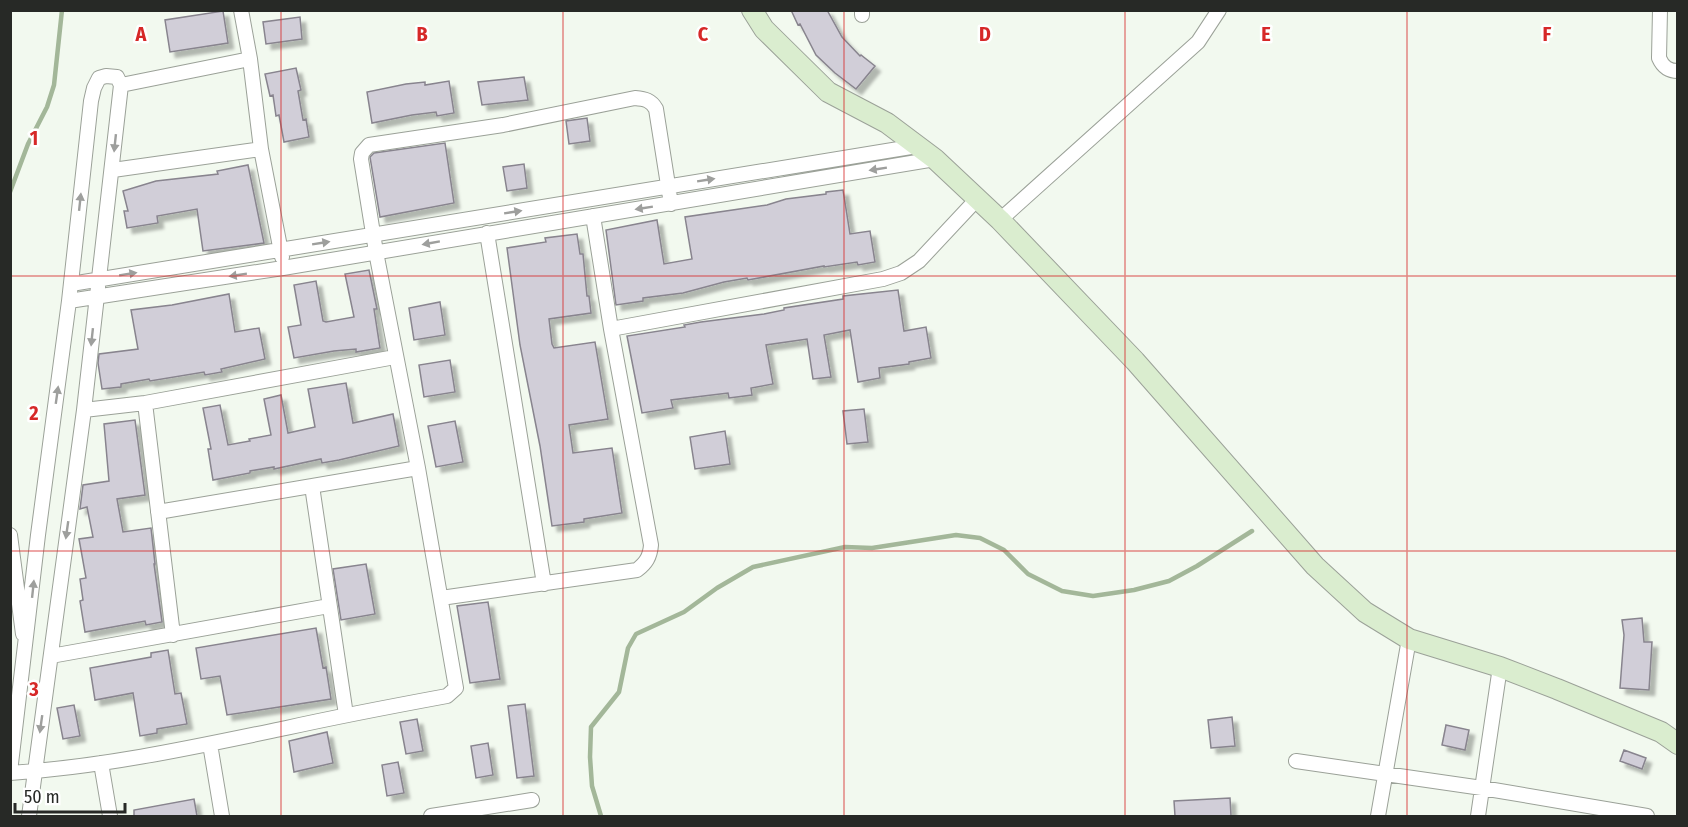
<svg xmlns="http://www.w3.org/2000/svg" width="1688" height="827" font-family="'Fira Sans Condensed',sans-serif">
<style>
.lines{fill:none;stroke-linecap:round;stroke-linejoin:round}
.stream{stroke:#a3b799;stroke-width:4.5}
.building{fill:#d1ced8;stroke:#88848e;stroke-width:1.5;filter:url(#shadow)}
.street-casing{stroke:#9ba198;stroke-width:16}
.secondary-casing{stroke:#9ba198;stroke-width:22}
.street{stroke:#fff;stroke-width:14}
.secondary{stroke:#daedcf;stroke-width:20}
.oneway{fill:#9e9f9d}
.grid{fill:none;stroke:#d62828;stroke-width:1.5;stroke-opacity:0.55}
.grid-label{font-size:20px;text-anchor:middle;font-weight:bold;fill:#d62828;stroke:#fff;stroke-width:5;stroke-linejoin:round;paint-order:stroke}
</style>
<defs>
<filter id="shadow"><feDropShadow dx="5.5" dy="5.5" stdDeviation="1.5" flood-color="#0004"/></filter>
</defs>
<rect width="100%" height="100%" fill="#f2f9ef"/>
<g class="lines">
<path class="stream" d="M10,192l18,-48 19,-37 7,-22 8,-75
M601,816l-9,-30 -2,-29 1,-30 28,-35 9,-44 8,-14 48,-22 33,-24 36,-21 92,-20 27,1 84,-13 24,3 24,12 24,24 34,17 31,5 41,-6 35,-9 28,-15 55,-35"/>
</g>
<path class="building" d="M791,10h36l15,27 18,19 1,-1 14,11 -19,23 -21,-16 -19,-18 -16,-31 -2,1z
M223,11l5,32 -58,9 -5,-32z
M300,17l2,22 -36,5 -3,-22z
M296,68l5,22 -3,1 5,29 3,-1 3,18 -25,5 -5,-27 -3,1 -3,-21 -3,1 -5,-22z
M524,77l4,23 -46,5 -4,-23z
M449,81l5,32 -17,3 -1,-4 -24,3 -40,8 -5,-31 39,-8 19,-2v3z
M587,118l3,23 -21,3 -3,-23z
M445,143l9,60 -74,14 -10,-60 4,-4z
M524,164l3,24 -20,3 -4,-24z
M248,165l16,78 -61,8 -6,-42 -40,7 1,7 -31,5 -3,-17h4l-5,-20 33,-10 62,-7 -1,-3z
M843,190l7,44 20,-3 5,31 -17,3 -1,-3 -33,5v-1l-76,14 -1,-2 -23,4 -41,11 -40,5v3l-27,4 -10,-75 51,-10 7,44 28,-5 -7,-42 82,-12 19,-6 40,-5v-2z
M577,234l3,20h3l4,42h2l2,17 -42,6 3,25 2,4 41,-6 13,77 -39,6 4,28 39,-5 10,65 -38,6v3l-32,4 -12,-80 -20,-101 -13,-97 39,-6 -1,-4z
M369,270l8,39h-3l6,39 -24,4v-3l-22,2 -40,7 -6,-31 13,-2 -7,-40 22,-4 7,40 3,1 28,-5 -9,-43z
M898,290l6,41 22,-4 5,31 -22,4v2l-30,4 1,10 -22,4 -8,-52 -26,5 7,42 -18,2 -6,-40 -41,6 7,39 -22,4 1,7 -23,3 -1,-5 -57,7 2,8 -31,5 -15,-77 58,-9 -1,-2 17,-3 63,-8 20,-4v-2l59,-9v-3z
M229,294l6,38 24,-4 6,31 -44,10 1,3 -17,3 -1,-3 -54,9 -1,-2 -28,5v3l-19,2 -4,-26 1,-9 39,-5 -7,-39 41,-5z
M440,302l5,33 -31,5 -5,-32z
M450,360l5,32 -31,5 -5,-32z
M346,383l7,40 40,-9 6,32 -60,14 -17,3 -1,-4 -47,10v-2l-24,4v2l-37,7 -5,-31h3l-8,-41 17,-3 8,40 22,-4 -1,-2 22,-4 -7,-36 17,-4 7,38 27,-6 -7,-38z
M864,409l4,33 -21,2 -4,-33z
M135,420l10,75 -28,4 6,33 28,-4 4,36h-1l8,58 -16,3 -1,-4 -60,11 -5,-31 3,-1 -3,-21 6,-1 -7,-39 14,-2 -6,-30 -7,2 3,-24 26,-4 -5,-57z
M455,421l8,41 -27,5 -8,-41z
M725,431l5,33 -35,5 -5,-32z
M366,564l9,50 -34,6 -8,-51z
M488,602l12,77 -30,4 -13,-77z
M1642,618l2,24h8l-3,48 -29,-2 4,-53 -2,-15z
M316,628l7,40 3,-1 5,32 -104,16 -7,-39 -19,3 -5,-31z
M168,650l7,44 6,-1 6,31 -30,5v4l-17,3 -7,-43 -38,7 -5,-32 61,-11v-4z
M525,704l9,72 -17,2 -9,-72z
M74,705l6,31 -17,3 -6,-31z
M1232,717l3,29 -24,2 -3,-28z
M417,719l6,32 -17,3 -6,-32z
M1446,725l23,5 -4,20 -23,-5z
M327,732l6,31 -39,9 -5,-31z
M488,743l5,32 -17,3 -5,-32z
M1624,750l22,8 -4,11 -22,-8z
M398,762l6,31 -17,3 -5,-31z
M1230,798l1,18h-56l-1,-15z
M194,799l3,17h-63v-6z"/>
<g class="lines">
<defs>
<path id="street" d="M241,10l9,49 11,90 21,108
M1660,10l-1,48c4,9 9,13 19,13
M862,15v-5
M121,85l129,-26
M113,170l148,-21
M1000,220l198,-178 21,-32
M487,233l57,351
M71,284l846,-138
M69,301l214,-33 652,-109
M611,329l272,-50 18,-6 18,-12 58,-62
M145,403l28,232
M84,410l61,-7 250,-46
M312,486l34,229
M158,512l260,-44
M10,535l13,99
M441,598l196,-28c9,-7 13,-13 14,-25l-40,-216 -18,-113
M51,656l278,-50
M210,744l12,72
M1296,761l186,27 165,28
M101,763l9,53
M10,772l28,-237 31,-234 22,-200 3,-13 5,-10 7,-2 11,1 4,8 -37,325 -55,406
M10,773c93,-6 185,-26 276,-45 54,-12 107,-22 161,-32l9,-8 -38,-220 -42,-216 -15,-93 1,-6 7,-8 134,-20 132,-27c10,1 16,2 21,11l15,95
M431,816l101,-16
M1378,816l31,-177
M1478,816l22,-149"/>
<path id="secondary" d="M752,10l12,19 64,63 59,31 48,36 65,61 135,141 180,205 50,46 44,27 91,28 57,22 104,43 17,12"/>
</defs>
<use href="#street" class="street-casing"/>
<use href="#secondary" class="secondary-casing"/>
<use href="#street" class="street"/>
<use href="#secondary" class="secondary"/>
</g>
<defs><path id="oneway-solid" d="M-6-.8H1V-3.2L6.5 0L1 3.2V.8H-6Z" transform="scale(1.5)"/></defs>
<g class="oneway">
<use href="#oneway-solid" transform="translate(115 143) rotate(96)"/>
<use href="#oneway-solid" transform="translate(878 169) rotate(171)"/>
<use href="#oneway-solid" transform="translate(706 180) rotate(-9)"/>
<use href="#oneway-solid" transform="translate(80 202) rotate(-84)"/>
<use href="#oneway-solid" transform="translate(644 208) rotate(171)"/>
<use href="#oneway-solid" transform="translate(513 212) rotate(-9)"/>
<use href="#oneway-solid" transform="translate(321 243) rotate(-9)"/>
<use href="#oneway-solid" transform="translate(431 243) rotate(170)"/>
<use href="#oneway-solid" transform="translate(128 274) rotate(-9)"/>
<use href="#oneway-solid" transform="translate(238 275) rotate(171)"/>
<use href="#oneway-solid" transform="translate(92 337) rotate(96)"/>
<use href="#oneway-solid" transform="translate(57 395) rotate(-82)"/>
<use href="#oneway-solid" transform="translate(67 530) rotate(98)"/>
<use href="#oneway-solid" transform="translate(33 589) rotate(-84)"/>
<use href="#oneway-solid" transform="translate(41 724) rotate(98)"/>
</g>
<path class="grid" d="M281,10v806M563,10v806M844,10v806M1125,10v806M1407,10v806M10,276h1668M10,551h1668"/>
<g class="grid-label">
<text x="141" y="41">A</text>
<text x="422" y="41">B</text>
<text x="703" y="41">C</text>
<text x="985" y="41">D</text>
<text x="1266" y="41">E</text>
<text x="1547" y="41">F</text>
<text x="34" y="145">1</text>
<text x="34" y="420">2</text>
<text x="34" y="696">3</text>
</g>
<rect width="1688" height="827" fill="none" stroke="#272926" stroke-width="24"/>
<path d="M15 803v9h110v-9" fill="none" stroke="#272926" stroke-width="3"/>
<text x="24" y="803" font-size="18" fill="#272926" stroke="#ffffff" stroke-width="4.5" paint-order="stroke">50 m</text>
</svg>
